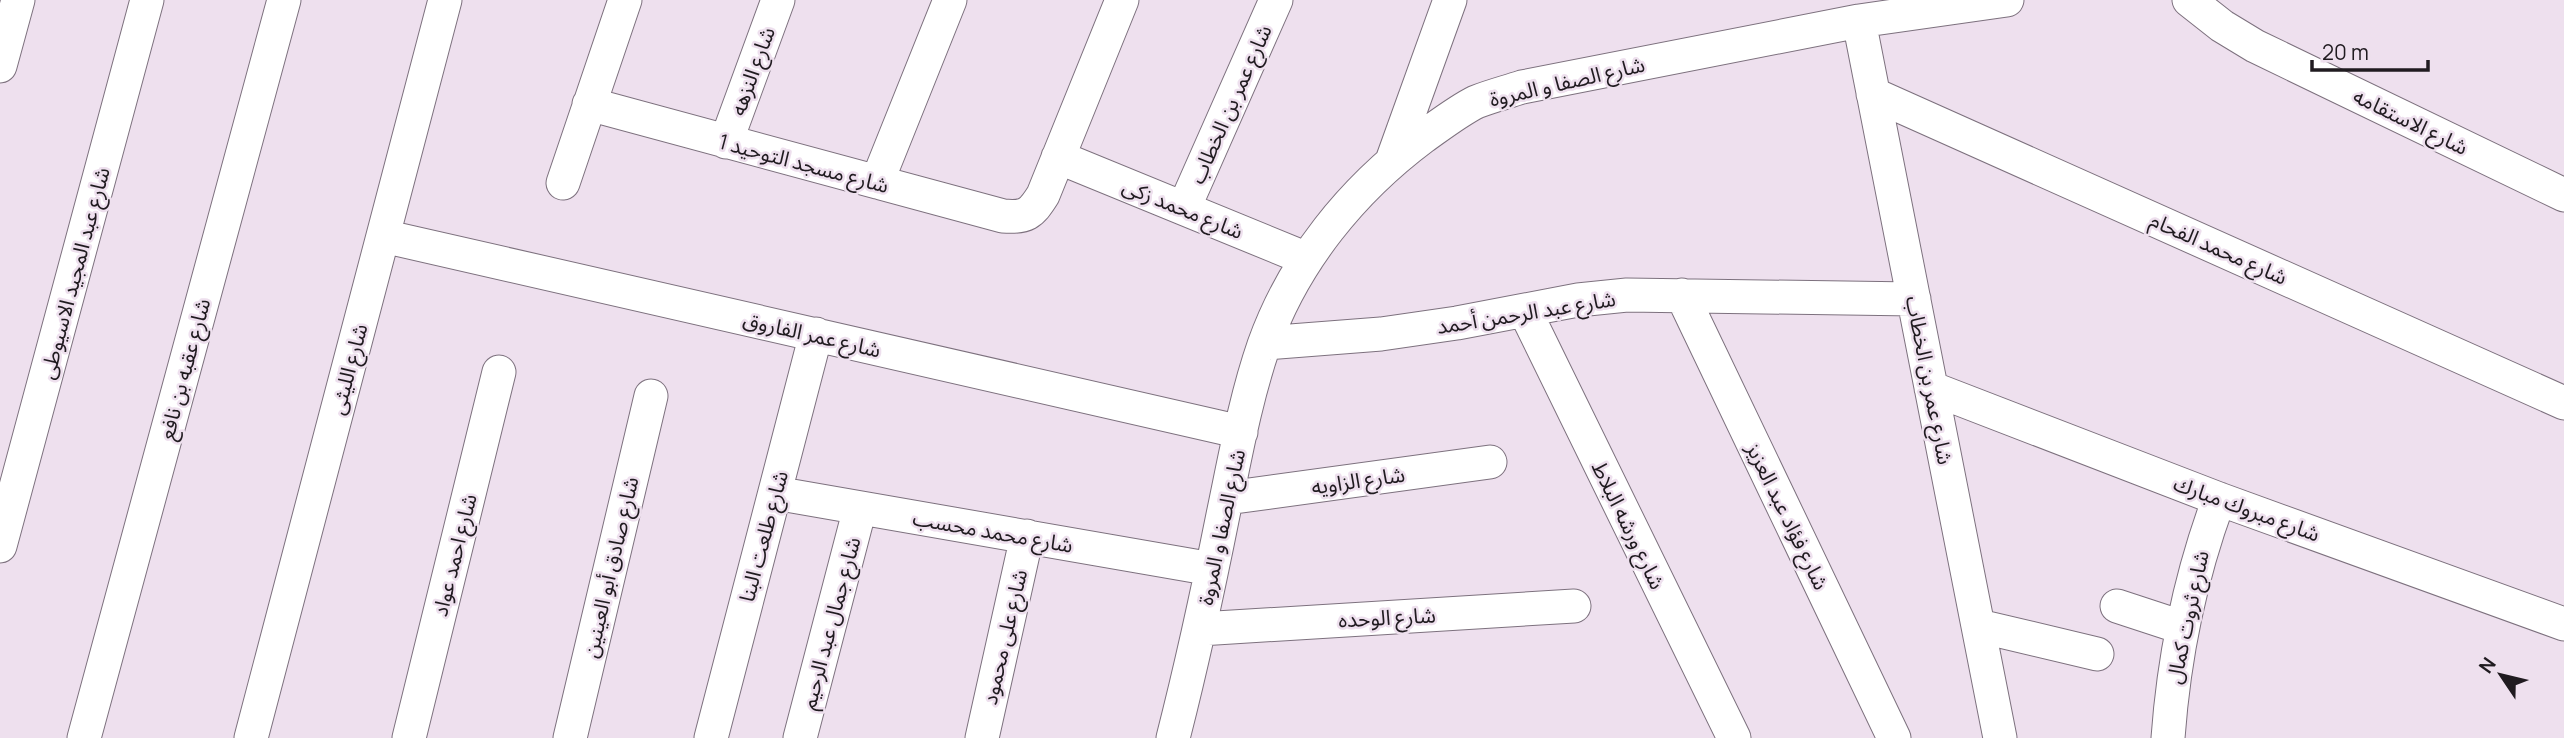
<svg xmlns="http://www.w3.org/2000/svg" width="2564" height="738" font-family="Manrope,'Noto Sans Arabic',sans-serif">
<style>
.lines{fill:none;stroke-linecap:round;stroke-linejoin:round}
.minor-casing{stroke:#7d717e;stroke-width:35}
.minor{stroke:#fff;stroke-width:33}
.labels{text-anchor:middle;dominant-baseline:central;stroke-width:5;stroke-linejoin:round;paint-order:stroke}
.street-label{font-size:21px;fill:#201b20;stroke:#eee0ee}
</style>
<rect width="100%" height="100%" fill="#eee0ee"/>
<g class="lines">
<defs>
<path id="minor" d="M2189,0l33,26 33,20 309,149
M1859,21l141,717
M0,66l18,-66
M1873,94l691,309
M589,104l414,112c23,2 28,-2 40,-21l79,-195
M726,142l52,-142
M1058,157l249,102
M1392,161l58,-161
M877,182l73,-182
M563,183l62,-183
M1184,208l92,-208
M383,236l858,196
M1682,295l212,443
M1525,311l209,427
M1265,343l116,-9 76,-11 121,-23 49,-5 287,4
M1931,388l288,111 345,125
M775,493l437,76
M1227,498l263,-36
M0,546l147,-546
M2117,606l64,21
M1979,626l118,28
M1200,629l374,-23
M84,738l200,-738
M251,738l194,-738
M409,738l90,-366
M570,738l81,-342
M711,738l105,-404
M800,738l60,-230
M982,738l45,-202
M1173,738c19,-74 35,-148 50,-223 12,-57 22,-115 41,-170 30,-84 88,-155 159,-208 17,-12 35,-26 53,-35 15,-6 31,-10 46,-15l337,-66 148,-21
M2168,738c6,-83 22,-161 51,-239"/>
</defs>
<use href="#minor" class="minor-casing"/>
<use href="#minor" class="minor"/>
</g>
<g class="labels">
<g class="street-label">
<text transform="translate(752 71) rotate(-70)">شارع النزهه</text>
<text transform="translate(1567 81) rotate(-13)">شارع الصفا و المروة</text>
<text transform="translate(1230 104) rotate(-66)">شارع عمر بن الخطاب</text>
<text transform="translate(2411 121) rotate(26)">شارع الاستقامه</text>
<text transform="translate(804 163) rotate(15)">شارع مسجد التوحيد 1</text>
<text transform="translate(1183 208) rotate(22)">شارع محمد زكى</text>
<text transform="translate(2219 248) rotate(24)">شارع محمد الفحام</text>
<text transform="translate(74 273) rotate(-75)">شارع عبد المجيد الاسيوطى</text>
<text transform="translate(1526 312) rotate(-9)">شارع عبد الرحمن أحمد</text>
<text transform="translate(812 334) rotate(13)">شارع عمر الفاروق</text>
<text transform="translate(184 369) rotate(-75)">شارع عقبه بن نافع</text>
<text transform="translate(348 369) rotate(-75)">شارع الليثى</text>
<text transform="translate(1930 380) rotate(79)">شارع عمر بن الخطاب</text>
<text transform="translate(1358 480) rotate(-8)">شارع الزاويه</text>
<text transform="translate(2247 508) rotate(20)">شارع مبروك مبارك</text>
<text transform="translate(1788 516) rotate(64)">شارع فؤاد عبد العزيز</text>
<text transform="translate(1629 525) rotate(64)">شارع ورشه البلاط</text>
<text transform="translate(1221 527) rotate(-78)">شارع الصفا و المروة</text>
<text transform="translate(993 531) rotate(10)">شارع محمد محسب</text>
<text transform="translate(763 536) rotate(-75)">شارع طلعت البنا</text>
<text transform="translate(454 555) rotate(-76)">شارع احمد عواد</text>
<text transform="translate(610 567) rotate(-77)">شارع صادق أبو العينين</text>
<text transform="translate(1387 617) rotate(-3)">شارع الوحده</text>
<text transform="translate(2187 617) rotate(-78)">شارع ثروت كمال</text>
<text transform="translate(830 623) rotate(-75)">شارع جمال عبد الرحيم</text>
<text transform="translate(1004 637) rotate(-77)">شارع على محمود</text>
</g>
</g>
<g transform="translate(2501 675) rotate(305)" stroke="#eee0ee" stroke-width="5" paint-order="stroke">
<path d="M0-5L12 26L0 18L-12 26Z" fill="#201b20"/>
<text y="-10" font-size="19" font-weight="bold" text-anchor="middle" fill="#201b20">N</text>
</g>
<path d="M2312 60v10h116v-10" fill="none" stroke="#201b20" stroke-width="3.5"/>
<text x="2322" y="60" font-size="21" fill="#201b20" stroke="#eee0ee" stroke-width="5" paint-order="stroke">20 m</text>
</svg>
